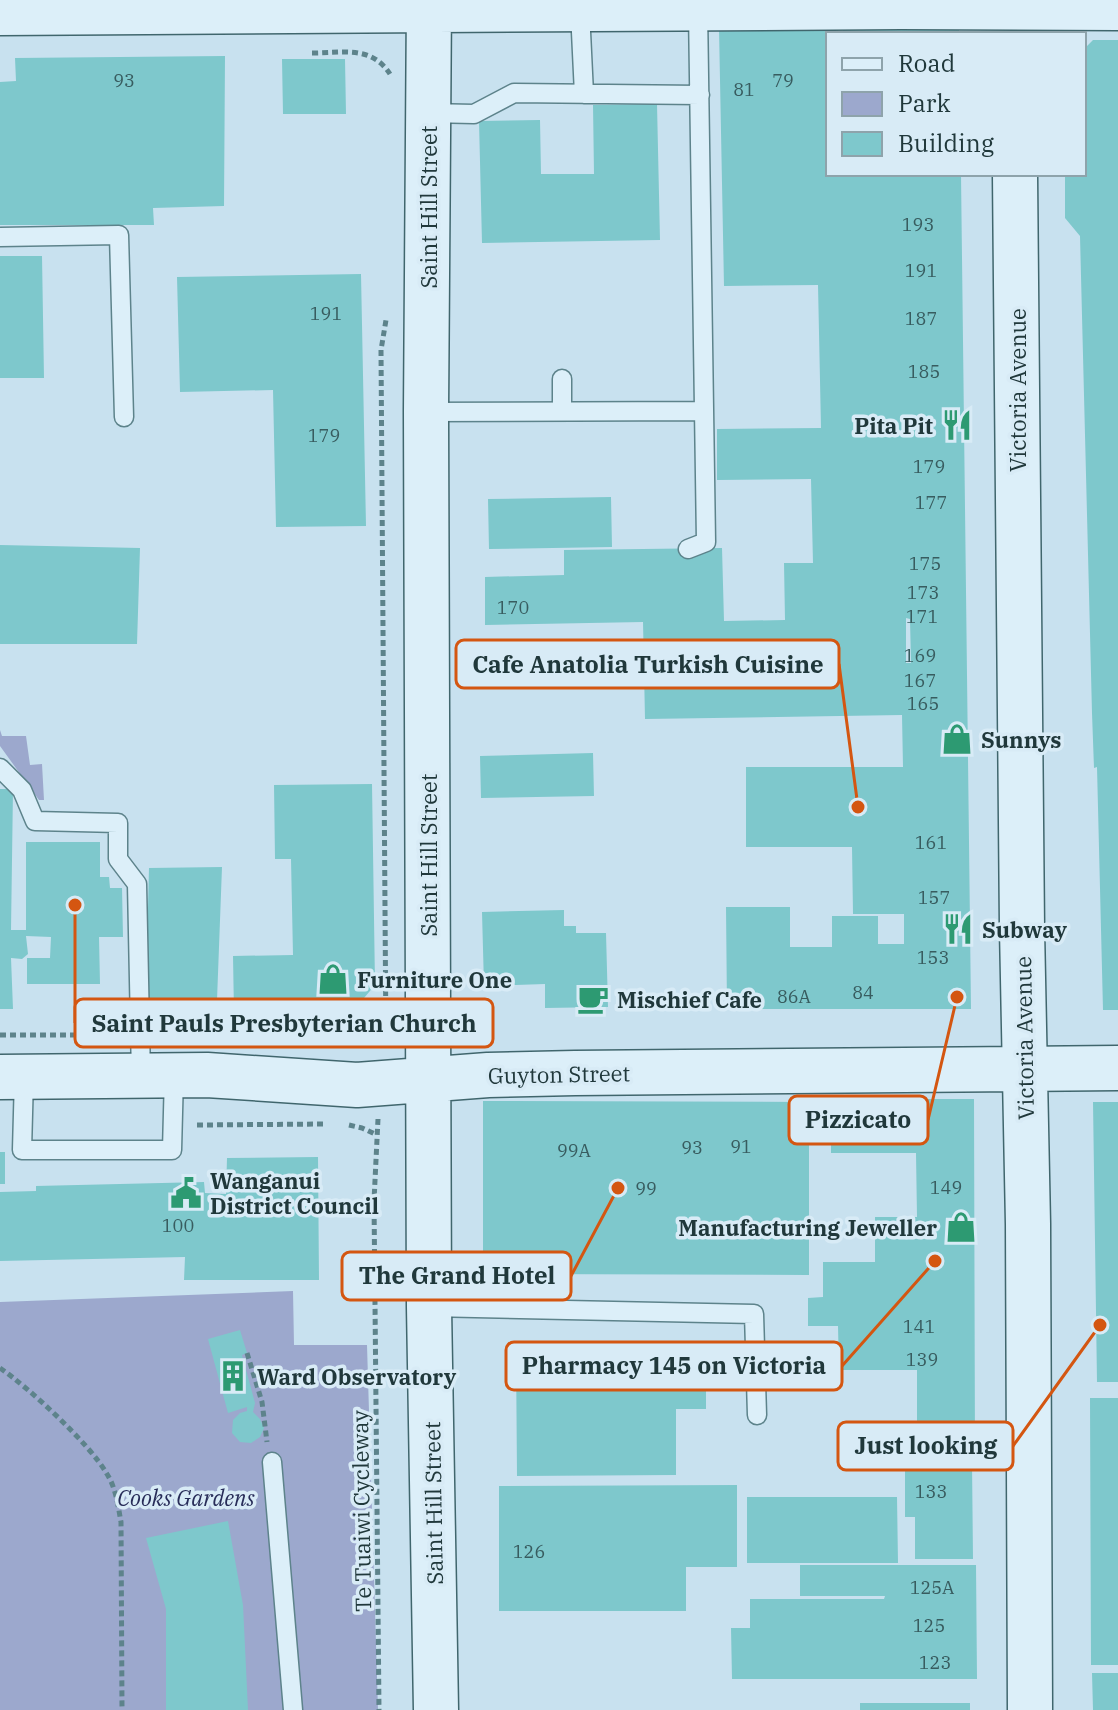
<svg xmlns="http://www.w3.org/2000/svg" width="1118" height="1710" font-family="'IBM Plex Serif',serif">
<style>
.green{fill:#9ca8cd}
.building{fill:#7ec8cc;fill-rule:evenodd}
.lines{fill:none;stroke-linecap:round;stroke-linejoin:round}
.lane-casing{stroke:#5d838b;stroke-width:21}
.secondary-casing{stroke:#40666d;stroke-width:47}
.path{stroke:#5d838b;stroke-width:5;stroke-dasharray:6 4;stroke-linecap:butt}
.lane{stroke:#dceff9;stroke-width:18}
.secondary{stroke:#dceff9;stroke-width:44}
.labels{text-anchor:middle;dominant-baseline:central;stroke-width:7;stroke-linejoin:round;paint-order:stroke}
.number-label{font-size:18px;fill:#385c5f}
.street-label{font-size:22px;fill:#20383b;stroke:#d8ebf6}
.poi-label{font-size:22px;font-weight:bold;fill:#20383b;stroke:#d8ebf6;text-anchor:start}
.park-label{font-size:22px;font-style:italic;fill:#272c58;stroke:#d8ebf6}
.leader{fill:none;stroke:#d45611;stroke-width:3}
.callout-dot{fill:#d45611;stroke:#d8ebf6;stroke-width:3}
.callout{fill:#d8ebf6;stroke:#d45611;stroke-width:3}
.callout-label{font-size:24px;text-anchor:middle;font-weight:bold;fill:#20383b}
</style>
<rect width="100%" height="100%" fill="#c8e1ef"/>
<path class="green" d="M0,730l2,6h24l4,29 12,-1 2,36h-5l-39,-54z
M293,1291l1,54h73l11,365h-378v-408z"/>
<path class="building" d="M838,26v8h-10v140h133l10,835h-244l-1,-102h64v40h42v-31h46v28h26v-30h-51l-1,-67h-106v-80h157l-1,-52 -257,4 -2,-97 -158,3v-48l79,-2v-25l158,-2 2,73 61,-1 -1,-57h29l-2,-84 -94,1v-51l104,-1 -3,-143 -94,1 -5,-258zM906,618l4,1 1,44h-5z
M959,27v7h-116v-4z
M1093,40h25v970h-15l-6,-243 -3,1 -2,-55 -12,-477 -15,-18v-44h19v-125z
M225,56l-1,150 -71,2 1,17h-154v-143l16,-1 -1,-23z
M282,59h63l1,55h-63z
M657,104l3,136 -178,3 -3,-122 61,-1 1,54h53l-1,-69z
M0,256h42l2,122h-44z
M361,274l5,252 -90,1 -3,-137 -93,2 -3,-115z
M611,497l1,50 -123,2 -1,-50z
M0,545l140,3 -3,96h-137z
M593,753l1,43 -113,2 -1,-42z
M372,784l3,201 -22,26 -119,2 -1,-57 60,-1 -2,-96h-16l-1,-74z
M0,789h13l-2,141h15v-88h74v35h9l1,11h12l1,49h-24l1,47h-73v-26h23l1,-21 -25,-1 2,18 -6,5 -11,-1 2,51h-13z
M222,867l-6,160 -71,1 4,-160z
M564,910v16h12v7h30l2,74 -63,1v-24l-61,2 -2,-74z
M831,1099h143l1,363h-3l1,97h-58v-42h-10v-55h12v-92h-78l-1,-44h-30v-28l15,-1v-35h52v-45h42l-1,-64h-85z
M483,1101l326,1v173l-326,-1z
M1093,1102h25v280h-21z
M0,1152h5v32h-5z
M318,1157l1,123h-135l1,-23 -185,4v-69l36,-1v-5l168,-4 1,11 21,1 1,-36z
M240,1330l7,23 -5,2 13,48 -2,9 7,7 4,9 -4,9 -9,6 -11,-1 -8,-9 1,-13 7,-7 7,-2v-4l-19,6 -20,-74z
M706,1350v59h-30v66l-159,1 -1,-125z
M1090,1398h28v267h-27z
M737,1485v82h-51v44h-187v-125z
M747,1497h150l1,66h-151z
M228,1521l15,84 5,105h-82v-101l-20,-71z
M800,1565h176l1,114h-245l-1,-51h19v-29h134l1,-3h-85z
M1092,1673h26v37h-25z
M860,1703h110v7h-110z"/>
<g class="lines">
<defs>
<path id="lane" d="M580,11l4,83
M428,113l46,1 40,-21 186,2
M0,237l119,-2 5,182
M562,379v32
M426,412l278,-1
M688,549l18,-7 -8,-532
M0,768l22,22 13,31 83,2v36l19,25 4,192
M24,1077l-2,73h150l2,-75
M429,1307l325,7 3,101
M272,1462l21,248"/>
<path id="secondary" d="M429,0l-3,412 3,895 7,403
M0,13l901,-6 217,1
M1015,174l7,755 6,295 2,486
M0,1077l207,-2 150,10 131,-10 87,-2 543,-5"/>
</defs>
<use href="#lane" class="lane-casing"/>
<use href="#secondary" class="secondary-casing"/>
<path class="path" d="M312,53c31,0 59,-8 78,21
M165,1034l222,-7
M0,1035h119
M386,1046l-5,-696 5,-30
M378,1119l-4,82 5,509
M197,1125l130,-1
M349,1125l13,3 15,7
M247,1353l15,49 5,40
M0,1368c29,20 90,76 107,106 9,14 11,32 14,48l1,188"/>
<use href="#lane" class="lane"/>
<use href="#secondary" class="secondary"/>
</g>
<defs>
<symbol id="restaurant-bare" viewBox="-9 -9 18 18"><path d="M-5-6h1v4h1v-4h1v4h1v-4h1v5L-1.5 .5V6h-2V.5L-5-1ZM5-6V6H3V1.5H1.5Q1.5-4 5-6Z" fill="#2d9a72" stroke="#d8ebf6" stroke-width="2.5" paint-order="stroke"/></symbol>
<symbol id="shop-bare" viewBox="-9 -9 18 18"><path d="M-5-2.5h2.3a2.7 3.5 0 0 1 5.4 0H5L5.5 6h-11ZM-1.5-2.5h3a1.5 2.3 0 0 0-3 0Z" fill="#2d9a72" stroke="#d8ebf6" stroke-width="2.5" paint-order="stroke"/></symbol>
<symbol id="cafe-bare" viewBox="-9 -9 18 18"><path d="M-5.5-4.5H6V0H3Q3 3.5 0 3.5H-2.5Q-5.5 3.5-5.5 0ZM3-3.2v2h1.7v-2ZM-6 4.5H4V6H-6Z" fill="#2d9a72" stroke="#d8ebf6" stroke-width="2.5" paint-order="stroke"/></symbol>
<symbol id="civic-bare" viewBox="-9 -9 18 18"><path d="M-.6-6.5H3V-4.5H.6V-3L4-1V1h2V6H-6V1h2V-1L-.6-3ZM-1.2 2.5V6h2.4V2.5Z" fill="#2d9a72" stroke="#d8ebf6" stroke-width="2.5" paint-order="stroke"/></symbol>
<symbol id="building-bare" viewBox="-9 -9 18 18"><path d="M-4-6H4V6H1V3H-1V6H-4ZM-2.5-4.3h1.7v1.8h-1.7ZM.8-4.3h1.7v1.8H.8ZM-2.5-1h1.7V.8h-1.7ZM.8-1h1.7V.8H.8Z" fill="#2d9a72" stroke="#d8ebf6" stroke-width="2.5" paint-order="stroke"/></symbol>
</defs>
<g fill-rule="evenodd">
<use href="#restaurant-bare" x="935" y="403" width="44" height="44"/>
<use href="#shop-bare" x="935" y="717" width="44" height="44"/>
<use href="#restaurant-bare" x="936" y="907" width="44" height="44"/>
<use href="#shop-bare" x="311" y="957" width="44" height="44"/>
<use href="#cafe-bare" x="571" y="977" width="44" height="44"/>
<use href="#civic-bare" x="164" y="1171" width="44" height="44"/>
<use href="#shop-bare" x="939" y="1205" width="44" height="44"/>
<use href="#building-bare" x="211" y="1354" width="44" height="44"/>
</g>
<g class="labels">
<g class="number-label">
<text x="124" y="80">93</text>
<text x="783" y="80">79</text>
<text x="744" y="89">81</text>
<text x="918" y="224">193</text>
<text x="921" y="270">191</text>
<text x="326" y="313">191</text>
<text x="921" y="318">187</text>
<text x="924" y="371">185</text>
<text x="324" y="435">179</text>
<text x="929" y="466">179</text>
<text x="931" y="502">177</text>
<text x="925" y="563">175</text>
<text x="923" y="592">173</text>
<text x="513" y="607">170</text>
<text x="922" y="616">171</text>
<text x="920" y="655">169</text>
<text x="920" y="680">167</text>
<text x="923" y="703">165</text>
<text x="931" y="842">161</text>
<text x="934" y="897">157</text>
<text x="933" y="957">153</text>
<text x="863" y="992">84</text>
<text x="794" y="996">86A</text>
<text x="741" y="1146">91</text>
<text x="692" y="1147">93</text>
<text x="574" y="1150">99A</text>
<text x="946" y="1187">149</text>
<text x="646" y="1188">99</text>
<text x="178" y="1225">100</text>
<text x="919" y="1326">141</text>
<text x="922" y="1359">139</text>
<text x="931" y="1491">133</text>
<text x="529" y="1551">126</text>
<text x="932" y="1587">125A</text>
<text x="929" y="1625">125</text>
<text x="935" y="1662">123</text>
</g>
<g class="street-label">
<text transform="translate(428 207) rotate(-90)">Saint Hill Street</text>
<text transform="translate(1017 390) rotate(-90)">Victoria Avenue</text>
<text transform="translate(428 855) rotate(-90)">Saint Hill Street</text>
<text transform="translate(1024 1038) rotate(-91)">Victoria Avenue</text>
<text transform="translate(559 1074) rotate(-1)">Guyton Street</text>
<text transform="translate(433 1503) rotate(-91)">Saint Hill Street</text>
<text transform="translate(361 1511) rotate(-91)">Te Tuaiwi Cycleway</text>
</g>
<g class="poi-label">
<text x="933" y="425" text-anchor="end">Pita Pit</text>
<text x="981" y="739">Sunnys</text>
<text x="982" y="929">Subway</text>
<text x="357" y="979">Furniture One</text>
<text x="617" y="999">Mischief Cafe</text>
<text x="210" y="1180">Wanganui<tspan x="210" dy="25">District Council</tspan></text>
<text x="937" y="1227" text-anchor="end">Manufacturing Jeweller</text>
<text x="257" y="1376">Ward Observatory</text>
</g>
<g class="park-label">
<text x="186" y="1497">Cooks Gardens</text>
</g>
</g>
<path class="leader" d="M858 807L839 664M75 905L75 1023M957 997L928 1120M618 1188L571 1276M935 1261L842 1366M1100 1325L1013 1446"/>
<g class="callout-dot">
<circle cx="858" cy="807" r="8"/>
<circle cx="75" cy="905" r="8"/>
<circle cx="957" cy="997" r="8"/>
<circle cx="618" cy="1188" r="8"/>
<circle cx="935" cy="1261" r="8"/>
<circle cx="1100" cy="1325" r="8"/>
</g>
<g class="callout">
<rect x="456" y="640" width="383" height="48" rx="8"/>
<rect x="75" y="999" width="418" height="48" rx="8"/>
<rect x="789" y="1096" width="139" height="48" rx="8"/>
<rect x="342" y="1252" width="229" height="48" rx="8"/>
<rect x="506" y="1342" width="336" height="48" rx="8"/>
<rect x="838" y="1422" width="175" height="48" rx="8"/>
</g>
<g class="callout-label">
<text x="648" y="673">Cafe Anatolia Turkish Cuisine</text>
<text x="284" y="1032">Saint Pauls Presbyterian Church</text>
<text x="858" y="1128">Pizzicato</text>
<text x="457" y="1284">The Grand Hotel</text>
<text x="674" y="1374">Pharmacy 145 on Victoria</text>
<text x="926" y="1454">Just looking</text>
</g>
<rect x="826" y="32" width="260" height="144" fill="#d8ebf6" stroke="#8ea3ab" stroke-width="2"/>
<rect x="842" y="58" width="40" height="12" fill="#dceff9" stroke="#8ea3ab" stroke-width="2"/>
<text x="898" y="72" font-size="24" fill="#20383b">Road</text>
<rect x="842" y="92" width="40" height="24" fill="#9ca8cd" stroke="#8ea3ab" stroke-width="2"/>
<text x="898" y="112" font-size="24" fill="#20383b">Park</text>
<rect x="842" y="132" width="40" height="24" fill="#7ec8cc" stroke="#8ea3ab" stroke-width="2"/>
<text x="898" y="152" font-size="24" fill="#20383b">Building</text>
</svg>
